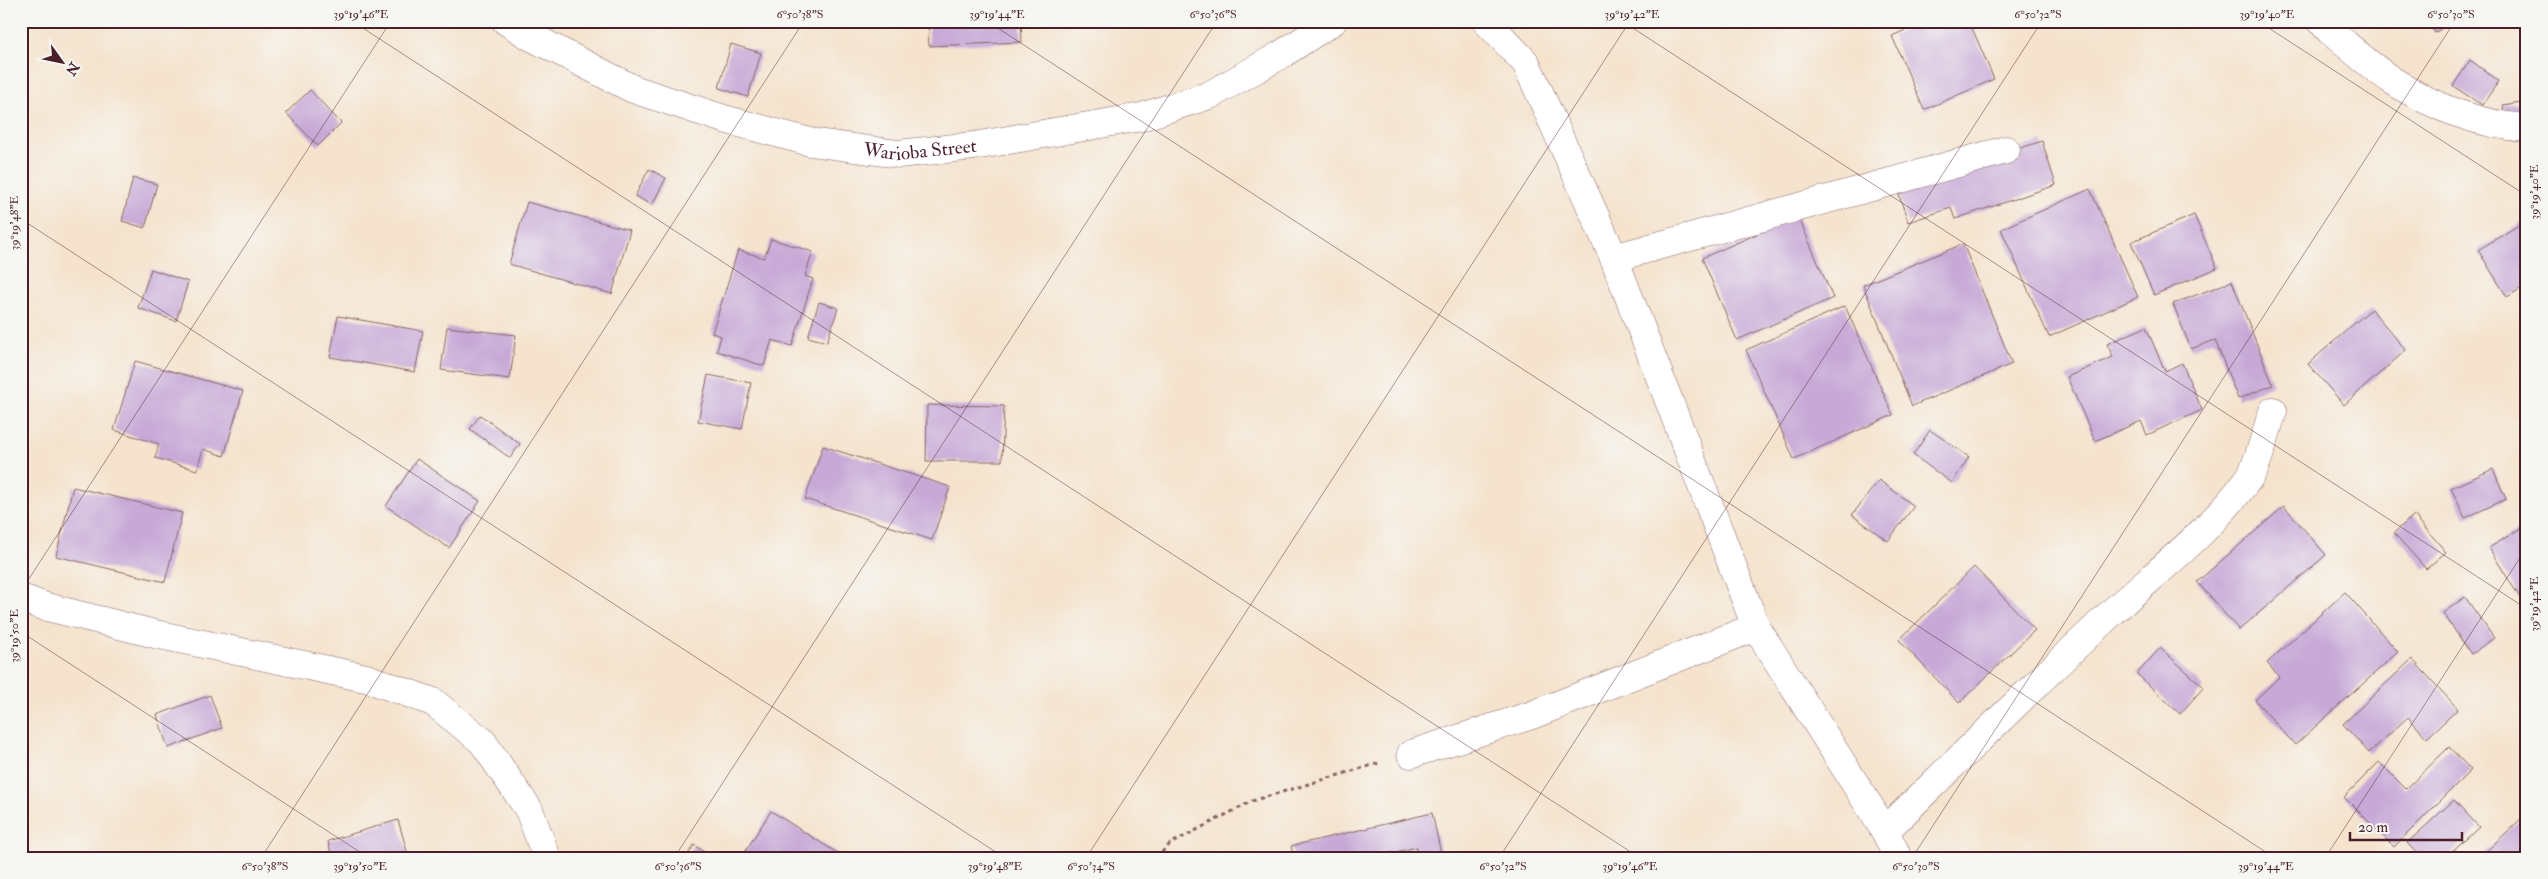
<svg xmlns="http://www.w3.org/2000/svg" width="2548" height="879" font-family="'IM FELL Double Pica',serif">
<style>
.building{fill:#c7a9d7}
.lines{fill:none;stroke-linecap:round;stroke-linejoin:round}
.minor-casing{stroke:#866464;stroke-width:29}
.path{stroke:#866464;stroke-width:3;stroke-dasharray:4 4;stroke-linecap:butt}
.minor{stroke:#fff;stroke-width:28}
.ticks{fill:none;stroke:#4a1f2b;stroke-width:1;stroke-opacity:0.45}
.labels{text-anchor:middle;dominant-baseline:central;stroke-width:5;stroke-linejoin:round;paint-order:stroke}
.street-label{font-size:19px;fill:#4a1f2b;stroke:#f6f6f2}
.neatline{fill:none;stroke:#4a1f2b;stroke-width:2}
.ticks-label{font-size:12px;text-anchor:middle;fill:#4a1f2b}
</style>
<rect width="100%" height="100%" fill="#f6f6f2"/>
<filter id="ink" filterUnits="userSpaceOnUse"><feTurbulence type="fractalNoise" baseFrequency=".02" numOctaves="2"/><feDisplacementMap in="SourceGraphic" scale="10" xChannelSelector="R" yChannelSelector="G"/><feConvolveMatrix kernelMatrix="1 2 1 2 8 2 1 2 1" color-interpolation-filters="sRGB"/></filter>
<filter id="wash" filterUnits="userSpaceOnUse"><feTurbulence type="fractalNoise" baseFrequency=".0096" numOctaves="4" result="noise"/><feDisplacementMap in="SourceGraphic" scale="20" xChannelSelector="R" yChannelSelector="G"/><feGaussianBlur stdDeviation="1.12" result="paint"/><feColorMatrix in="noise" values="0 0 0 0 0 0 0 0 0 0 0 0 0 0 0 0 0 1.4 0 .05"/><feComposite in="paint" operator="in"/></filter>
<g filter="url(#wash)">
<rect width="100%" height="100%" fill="#f5e3cd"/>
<g id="blocks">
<path class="building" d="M928,21h93l1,21 -93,4z
M1925,21h44l25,58 -70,31 -32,-74z
M2426,21h26l-17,12z
M731,44l30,9 -13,44 -29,-9z
M2470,60l29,21 -17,24 -29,-19z
M310,90l31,33 -23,23 -32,-33z
M2527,101v13l-22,4 -2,-13z
M2042,141l14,44 -101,34 -4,-11 -43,14 -11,-33z
M649,169l17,9 -14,27 -17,-9z
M133,178l24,6 -12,44 -23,-7z
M2090,189l48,108 -89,40 -48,-108z
M527,202l103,28 -18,64 -103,-30z
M2194,215l23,53 -63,27 -23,-53z
M1798,216l35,82 -96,42 -35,-82z
M2527,220v65l-20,12 -29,-47z
M771,239l42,13 -8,24 8,3 -21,67 -20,-6 -8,26 -47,-15 4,-15 -9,-3 26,-83 26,8z
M1963,244l49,120 -100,42 -49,-121z
M151,269l37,13 -12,39 -38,-13z
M2232,281l41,104 -35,14 -23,-59 -24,9 -18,-45z
M819,302l19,6 -11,34 -19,-5z
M1845,306l48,109 -99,44 -48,-109z
M2371,309l35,41 -62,55 -36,-41z
M338,316l85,15 -8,41 -85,-15z
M447,327l69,8 -6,44 -69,-9z
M2146,327l19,44 17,-8 20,47 -55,25 -6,-14 -46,20 -28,-64 46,-20 -6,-13z
M135,361l108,30 -19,65 -21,-7 -6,21 -42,-12 4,-14 -45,-14z
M708,375l43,8 -9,46 -44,-8z
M927,405l77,1 -2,55h-76z
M480,415l40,29 -10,14 -40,-29z
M1930,430l39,27 -17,26 -39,-28z
M823,446l127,41 -18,53 -127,-41z
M417,459l63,42 -31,47 -63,-42z
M2493,469l13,30 -41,19 -14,-30z
M1879,480l35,26 -26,35 -36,-26z
M73,487l109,26 -17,69 -109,-26z
M2284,506l42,49 -87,75 -42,-48z
M2414,515l32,37 -20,17 -32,-36z
M2521,528l6,9v72l-38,-61z
M1974,567l61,63 -76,73 -60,-63z
M2345,592l53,60 -103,93 -40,-45 24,-23 -12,-14z
M2465,597l29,41 -23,16 -28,-41z
M2160,648l44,39 -24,27 -43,-40z
M2412,659l46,50 -31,29 -19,-21 -39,36 -26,-29z
M210,695l12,33 -54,20 -11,-33z
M2449,747l22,23 -77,77 -50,-50 35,-35 27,27z
M2454,800l25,27 -33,31h-25l-14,-15z
M771,811l71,45 -1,2h-100z
M1432,813l10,45h-23l-2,-11 -48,11h-75l-3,-12z
M2521,819l6,6v33h-48z
M398,820l11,38h-77l-4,-17z
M694,845l20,13h-28z"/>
</g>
</g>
<g filter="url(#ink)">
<use href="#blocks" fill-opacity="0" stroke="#866464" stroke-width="1"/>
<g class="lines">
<defs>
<g id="minor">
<path id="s1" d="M506,21l22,14 105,54 91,30 86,23 88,12 76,-8 167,-29 69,-22 69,-39 54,-35"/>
<path d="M1486,21l40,42 88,195 142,369 129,204 13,27"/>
<path d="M2321,21l9,10c21,17 41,36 63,50 40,26 87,44 134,47"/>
<path d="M1614,258l392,-108"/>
<path d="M21,598l22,8 112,28 211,44 67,24 49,39 47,69 18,48"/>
<path d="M1411,754l121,-39 224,-88"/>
<path d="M1885,831c74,-72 148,-145 223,-215 49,-45 102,-84 141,-138 9,-13 18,-50 24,-67"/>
</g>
</defs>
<use href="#minor" class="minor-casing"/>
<path class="path" d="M1156,858l14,-14 82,-43 127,-38"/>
<use href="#minor" class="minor"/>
</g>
</g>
<path class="ticks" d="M352,21l1288,837M987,21l1288,837M1622,21l905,588M2258,21l269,175M21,219l984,639M21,591l370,-570M21,632l348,226M261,858l543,-837M674,858l543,-837M1086,858l544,-837M1499,858l543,-837M1912,858l543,-837M2325,858l202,-311"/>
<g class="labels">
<g class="street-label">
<text stroke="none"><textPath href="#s1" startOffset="440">Warioba Street</textPath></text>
</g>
</g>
<rect width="2548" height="879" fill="none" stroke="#f6f6f2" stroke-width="55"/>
<g transform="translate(62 62) rotate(123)" stroke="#f6f6f2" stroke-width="4" paint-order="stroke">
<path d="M0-4L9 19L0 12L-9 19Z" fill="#4a1f2b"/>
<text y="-8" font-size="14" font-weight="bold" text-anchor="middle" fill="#4a1f2b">N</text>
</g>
<path d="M2350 832v8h112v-8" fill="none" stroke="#4a1f2b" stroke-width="2.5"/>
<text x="2358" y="832" font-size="15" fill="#4a1f2b" stroke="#f6f6f2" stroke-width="4" paint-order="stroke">20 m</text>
<rect x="28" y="28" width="2492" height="824" class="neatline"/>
<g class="ticks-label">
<text x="361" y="18">39°19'46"E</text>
<text x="800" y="18">6°50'38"S</text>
<text x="997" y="18">39°19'44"E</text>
<text x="1213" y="18">6°50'36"S</text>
<text x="1632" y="18">39°19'42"E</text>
<text x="2038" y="18">6°50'32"S</text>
<text x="2267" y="18">39°19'40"E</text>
<text x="2451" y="18">6°50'30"S</text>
<text transform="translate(2534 192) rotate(-90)" y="4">39°19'40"E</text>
<text transform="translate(14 223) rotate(-90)" y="4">39°19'48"E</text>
<text transform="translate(2534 604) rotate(-90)" y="4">39°19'42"E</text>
<text transform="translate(14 636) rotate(-90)" y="4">39°19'50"E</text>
<text x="265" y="870">6°50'38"S</text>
<text x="360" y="870">39°19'50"E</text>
<text x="678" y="870">6°50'36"S</text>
<text x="995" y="870">39°19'48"E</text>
<text x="1091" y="870">6°50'34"S</text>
<text x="1503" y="870">6°50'32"S</text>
<text x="1630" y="870">39°19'46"E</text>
<text x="1916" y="870">6°50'30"S</text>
<text x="2266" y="870">39°19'44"E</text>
</g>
</svg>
